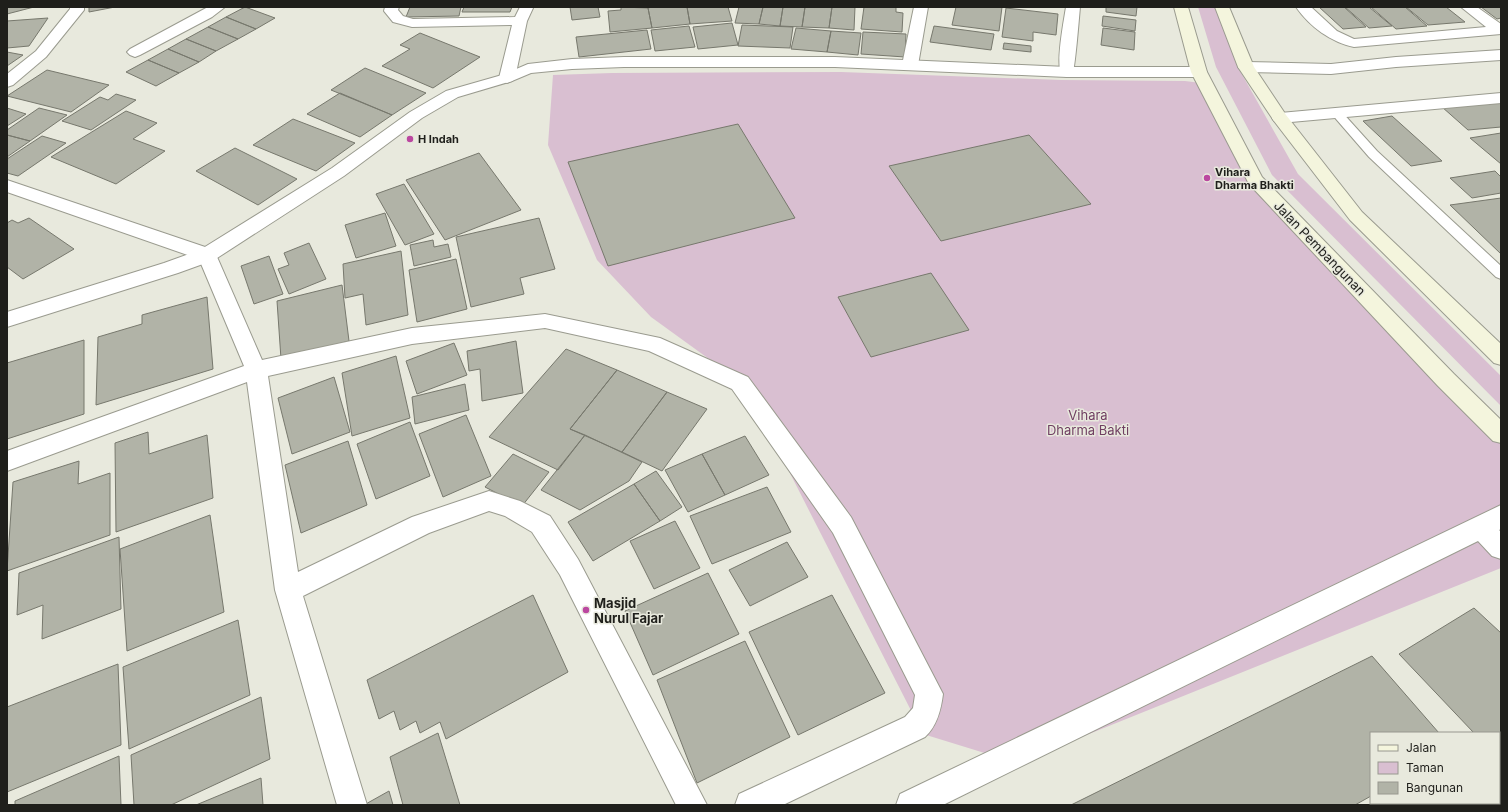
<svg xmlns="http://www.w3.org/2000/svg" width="1508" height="812" font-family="Inter,sans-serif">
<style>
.green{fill:#d9bfd1}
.building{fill:#b1b3a7;stroke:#77786d}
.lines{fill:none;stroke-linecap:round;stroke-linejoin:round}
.service-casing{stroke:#9a9b8f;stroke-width:2}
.minor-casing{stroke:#9a9b8f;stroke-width:2}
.tertiary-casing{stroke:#9a9b8f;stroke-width:2}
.secondary-casing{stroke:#9a9b8f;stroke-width:2}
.service{fill:#fff;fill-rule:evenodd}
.minor{fill:#fff;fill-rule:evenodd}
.tertiary{fill:#fff;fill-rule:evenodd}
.secondary{fill:#f4f5dd;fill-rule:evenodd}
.poi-dot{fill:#bb47a0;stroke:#e8e9dd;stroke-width:1.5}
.labels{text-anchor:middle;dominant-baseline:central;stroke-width:3;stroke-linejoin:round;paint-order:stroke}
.far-poi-label{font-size:11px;font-weight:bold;fill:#1f1f1b;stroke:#e8e9dd;text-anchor:start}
.street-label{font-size:13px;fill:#1f1f1b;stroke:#e8e9dd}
.park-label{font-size:13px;fill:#703f62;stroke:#e8e9dd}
.poi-label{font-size:13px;font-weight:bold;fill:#1f1f1b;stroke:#e8e9dd;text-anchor:start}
</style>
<rect width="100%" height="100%" fill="#e8e9dd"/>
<path class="green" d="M1198,7h19l22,62 59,105 203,202v30l-229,-231 -56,-108z
M841,72l220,8 124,1 16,2 54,97 246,260v128l-484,195 -94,-29 -178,-349 -94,-68 -54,-57 -49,-115 5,-70 59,-2z"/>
<path class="building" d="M7,7h27l-27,7z
M89,7h26l-26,5z
M245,7l30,11 -19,11 -30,-12z
M410,7h51l-2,9 -53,1z
M464,7h48l-2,5h-48z
M570,7h28l2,10 -28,3z
M621,7l27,1 4,20 -42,4 -2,-21 13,-1z
M652,7h35l3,17 -38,4 -4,-20z
M687,7h41l4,14 -42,3z
M739,7h24l-4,17 -24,-1z
M763,7h20l-3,19 -21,-2z
M783,7h22l-3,20 -22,-1z
M805,7h27l-3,21 -27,-1z
M832,7h23l-1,23 -25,-2z
M864,7h32v5l7,1 -1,19 -41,-3z
M956,7h46l-3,24 -47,-6z
M1106,7h31l-1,9 -30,-4z
M1319,7h25l22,20 -23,2z
M1345,7h24l23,19 -23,2z
M1371,7h34l22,19 -31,3z
M1406,7h40l19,15 -37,3z
M1481,7h20v11l-4,1z
M1006,8l52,6 -2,21 -23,-3v9l-31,-4z
M1103,16l33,4 -1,11 -33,-5z
M226,17l30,12 -18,10 -30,-12z
M48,18l-19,28 -22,2v-27z
M732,23l6,22 -40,4 -5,-22z
M742,25l51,2 -3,21 -52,-2z
M689,26l6,21 -40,4 -4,-21z
M934,26l60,8 -3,16 -61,-8z
M208,27l30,12 -22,12 -30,-12z
M796,28l35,3 -4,21 -36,-3z
M1103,28l32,4 -1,18 -33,-5z
M647,30l4,19 -72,8 -3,-20z
M831,31l30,2 -3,22 -31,-3z
M863,32l43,2 -1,23 -44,-3z
M420,33l60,24 -47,31 -51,-22 28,-17 -10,-4z
M186,39l30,12 -17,11 -31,-13z
M1004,43l27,3v6l-28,-3z
M168,49l31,13 -20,11 -31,-13z
M7,52l16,3 -16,11z
M148,60l31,13 -23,13 -30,-14z
M365,68l61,25 -34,22 -61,-25z
M47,70l62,15 -38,27 -64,-16z
M340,93l52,22 -32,22 -53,-23z
M116,94l20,6 -45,30 -29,-9 38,-24 8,3z
M1501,101v26l-33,3 -26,-23z
M7,108l19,6 -19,12z
M39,108l28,7 -37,26 -23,-6v-5z
M126,111l31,12 -24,16 32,12 -49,33 -65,-27z
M1392,116l50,45 -31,5 -48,-45z
M293,119l62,24 -39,28 -63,-26z
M738,124l57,94 -187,48 -40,-104z
M1501,133v31l-31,-26z
M7,135l23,6 -23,16z
M1029,135l62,69 -150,37 -52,-75z
M42,136l24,7 -48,33 -11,-3v-14z
M235,148l62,31 -39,26 -62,-34z
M479,153l42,57 -76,30 -39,-60z
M1495,171l6,6v16l-29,5 -22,-20z
M404,184l30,50 -29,11 -29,-51z
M1501,198v56l-51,-49z
M385,213l11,33 -40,12 -11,-33z
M29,218l45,31 -51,30 -16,-12v-44l5,-3 6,3z
M539,218l16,51 -35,9 4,16 -53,13 -15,-70z
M433,240l1,7 14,-3 3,13 -37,9 -4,-21z
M309,243l17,36 -37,15 -11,-25 11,-4 -5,-12z
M401,251l7,64 -42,10 -3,-31 -18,4 -2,-34z
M269,256l14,38 -29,10 -13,-38z
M456,259l11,50 -50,13 -8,-52z
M931,273l38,57 -98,27 -33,-60z
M342,285l7,56 -68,18 -4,-58z
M207,297l6,72 -117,36 2,-68 44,-13v-9z
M84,340v74l-77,25v-76z
M516,341l7,52 -41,8 -2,-32 -11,2 -2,-20z
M454,343l13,32 -50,19 -11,-33z
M566,349l51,21 -47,59 15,6 -27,35 -69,-33z
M396,356l14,62 -58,18 -10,-63z
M617,370l50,22 -45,60 -52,-23z
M334,377l16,55 -58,22 -14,-56z
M465,384l4,26 -54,14 -3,-27z
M667,392l40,17 -45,62 -40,-19z
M466,415l25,61 -48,21 -24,-63z
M410,422l20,54 -54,23 -19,-55z
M148,432l1,22 58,-19 6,63 -97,34 -1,-89z
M585,435l57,27 -13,19 -49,29 -39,-20z
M745,436l24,39 -44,20 -23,-41z
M348,441l19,64 -66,28 -16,-68z
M513,454l36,18 -27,34 -37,-19z
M702,454l23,41 -37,17 -23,-42z
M79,461l-1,23 32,-11v62l-103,36 6,-89z
M656,471l26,36 -22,14 -26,-37z
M634,484l26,37 -67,40 -25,-39z
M767,487l24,45 -79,32 -22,-48z
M210,515l14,97 -97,39 -7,-102z
M675,521l25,47 -46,21 -24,-48z
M119,537l2,72 -79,30 1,-34 -26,10 2,-42z
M787,542l21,35 -58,29 -21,-36z
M708,573l31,61 -86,41 -28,-64z
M533,595l35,77 -122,67 -6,-17 -20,11 -4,-12 -16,9 -6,-19 -15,8 -12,-39z
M832,595l53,98 -87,42 -49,-103z
M1474,608l27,25v128l-2,-2v-26h-25l-75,-79z
M238,620l12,75 -121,54 -6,-82z
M745,641l45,96 -93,46 -40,-103z
M1372,656l67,77h-68v63l-16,9h-284z
M118,664l3,81 -114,47v-85z
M261,697l9,62 -99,46h-37l-3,-50z
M438,733l22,72h-57l-13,-48z
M119,756l2,49h-106v-4z
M261,778l2,27h-67z
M389,791l4,14h-29z"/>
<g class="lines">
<defs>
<path id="service" d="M1336,109l4,1 37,41 124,115v13l-5,-2 -127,-120 -39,-45z"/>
<path id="minor" d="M70,7h14v3l-38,47 -33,28 -6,2v-13l29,-23 34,-42z
M208,7h17l-13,10 -72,38 -5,2 -5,-2 -3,-3 3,-3z
M385,7h14l-1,3 5,6 10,3 102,-2 5,-10 13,1 -6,13 -12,57 -3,3 -5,2 -5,-2 -3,-3 13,-53 -100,2 -19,-5 -9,-11z
M914,7h14l-10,58 -3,3 -5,2 -5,-2 -3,-3z
M1066,7h14c-1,10 -5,65 -8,68l-5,2 -5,-2c-7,-9 2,-55 4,-68z
M1296,7h15l26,24 17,8 132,-12 -25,-20h16l24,17v10l-147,13c-23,-5 -44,-20 -58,-40z
M1501,93v10l-221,20 -6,-2 -2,-3 2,-3 6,-2z
M7,180l207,70 48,110 150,-32 133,-14 115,24 88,39 103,140 92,177c-2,16 -6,32 -18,43l-142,68h-48l4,-11 166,-77 8,-9 2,-13 -82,-162 -101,-144 -83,-38 -104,-23 -133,16 -144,32 30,196 114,-55 77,-26 31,10 30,15 28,43 129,246h-31l-116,-230 -28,-43 -27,-16 -16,-5 -60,22 -126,63 64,209h-30l-62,-215 -28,-208 -240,89v-20l237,-85 -45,-107 -192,-67z
M1501,505v24l-2,1 2,2v27l-9,-3 -14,-15 -535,264h-47l4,-11z"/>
<path id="tertiary" d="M1501,50v10l-105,7 -65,7 -85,-2 -5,-2 -3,-3 3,-3 5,-2 85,2 65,-7z
M624,57h211l232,10h132l5,2 3,3 -3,3 -5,2h-132l-232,-10h-211l-52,2 -41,4 -19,8 -54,16 -36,21 -78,58 -130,84 -36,13 -171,54v-15l157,-49 36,-13 132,-82 78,-56 36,-21 56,-16 26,-11 44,-5z"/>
<path id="secondary" d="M1174,7h14l19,65 55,105 192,197 47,46v23l-8,-2 -55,-55 -189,-202 -58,-112z
M1215,7h14l25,60 32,48 76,97 139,132v21l-7,-2 -144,-143 -76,-99 -36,-54z"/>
</defs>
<use href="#service" class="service-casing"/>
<use href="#minor" class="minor-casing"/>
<use href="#tertiary" class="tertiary-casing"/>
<use href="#secondary" class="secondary-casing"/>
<use href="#service" class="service"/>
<use href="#minor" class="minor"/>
<use href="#tertiary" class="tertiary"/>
<use href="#secondary" class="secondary"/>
</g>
<g class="poi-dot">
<circle cx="410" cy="139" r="4"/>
<circle cx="1207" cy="178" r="4"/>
<circle cx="586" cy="610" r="4"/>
</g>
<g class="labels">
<g class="far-poi-label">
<text x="418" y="139">H Indah</text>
<text x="1215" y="172">Vihara<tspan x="1215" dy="13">Dharma Bhakti</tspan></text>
</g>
<g class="street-label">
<text transform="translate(1320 248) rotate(46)">Jalan Pembangunan</text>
</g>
<g class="park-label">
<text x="1088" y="415">Vihara<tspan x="1088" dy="15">Dharma Bakti</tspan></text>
</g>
<g class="poi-label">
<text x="594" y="603">Masjid<tspan x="594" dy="15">Nurul Fajar</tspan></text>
</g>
</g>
<rect width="1508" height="812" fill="none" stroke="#1f1f1b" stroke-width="16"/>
<rect x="1370" y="732" width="130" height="72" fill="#e8e9dd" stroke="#98988f"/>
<rect x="1378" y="745" width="20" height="6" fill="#f4f5dd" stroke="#98988f"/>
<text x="1406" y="752" font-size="12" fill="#1f1f1b">Jalan</text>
<rect x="1378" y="762" width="20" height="12" fill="#d9bfd1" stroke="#98988f"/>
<text x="1406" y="772" font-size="12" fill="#1f1f1b">Taman</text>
<rect x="1378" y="782" width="20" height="12" fill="#b1b3a7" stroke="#98988f"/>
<text x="1406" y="792" font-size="12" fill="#1f1f1b">Bangunan</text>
</svg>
